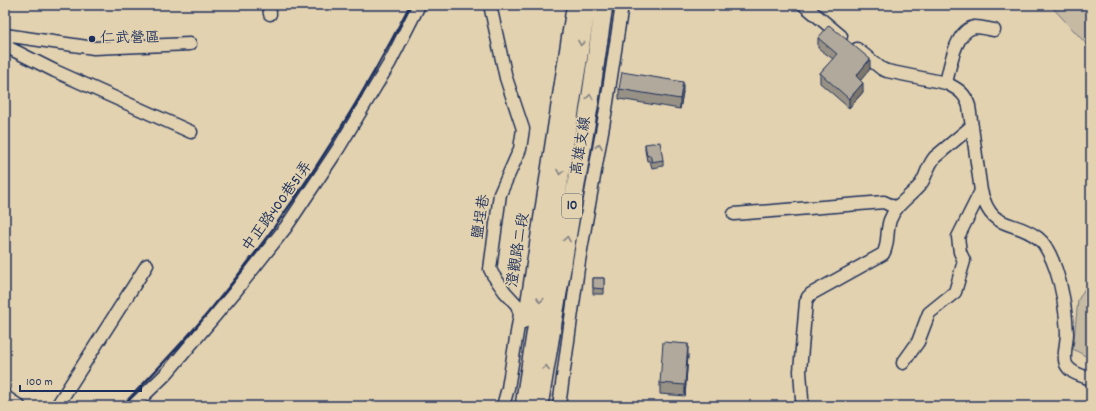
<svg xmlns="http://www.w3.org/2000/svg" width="1096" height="411" font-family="Dekko,'LXGW WenKai TC',sans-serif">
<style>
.green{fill:#c6baa3;stroke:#707480}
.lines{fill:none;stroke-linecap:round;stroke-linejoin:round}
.minor-casing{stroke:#1b2f5e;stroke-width:15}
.highway-casing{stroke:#1b2f5e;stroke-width:20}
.minor{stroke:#e3d2af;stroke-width:12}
.highway{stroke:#e3d2af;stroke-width:17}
.rail{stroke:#1b2f5e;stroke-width:2.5}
.wall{fill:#989185;stroke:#1b2f5e}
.shaded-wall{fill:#7c766c;stroke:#1b2f5e}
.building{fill:#b1a99b;stroke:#1b2f5e}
.oneway{stroke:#7f8086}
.poi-dot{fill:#1b2f5e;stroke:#e3d2af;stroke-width:1.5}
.labels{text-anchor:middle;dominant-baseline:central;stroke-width:3.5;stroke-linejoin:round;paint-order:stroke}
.shield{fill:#e3d2af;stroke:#576076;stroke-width:1}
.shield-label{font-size:14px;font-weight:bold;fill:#1b2f5e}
.poi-label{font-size:15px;fill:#1b2f5e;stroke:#e3d2af;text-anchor:start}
.street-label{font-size:15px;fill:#1b2f5e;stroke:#e3d2af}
</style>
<rect width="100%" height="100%" fill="#e3d2af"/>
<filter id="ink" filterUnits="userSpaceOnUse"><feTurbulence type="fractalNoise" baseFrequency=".025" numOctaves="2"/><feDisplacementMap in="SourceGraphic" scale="8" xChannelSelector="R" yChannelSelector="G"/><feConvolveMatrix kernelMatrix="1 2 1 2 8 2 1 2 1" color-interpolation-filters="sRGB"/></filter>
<g filter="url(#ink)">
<path class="green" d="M1050,5h41v44z
M1091,278v81l-18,-10 5,-49z"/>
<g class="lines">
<defs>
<path id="minor" d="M269,5l1,9
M490,5l16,73 17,51 -3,20 -20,45 -10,75 3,6 12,17 12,13 3,9 -12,74 -5,18
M804,5l37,31
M5,35l89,13 96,-4
M5,46l50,25 136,61
M857,49l25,20 5,2 59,12c12,6 19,10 23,23l12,85c11,42 31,27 57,47 8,6 15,23 18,32 7,20 10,43 11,63 0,9 -5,26 0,33 5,8 16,10 24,13
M946,83c4,-16 9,-53 29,-56 6,0 13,2 19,3
M734,214l150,-12 12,6
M524,322l49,-317
M903,363l15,-21 11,-29 26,-21 9,-31 -4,-9 -2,-15 23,-46
M5,395l2,3 12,8
M802,399l-2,-28 6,-69 2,-5 3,-3 72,-40c6,-9 3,-23 7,-34 6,-16 20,-23 30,-35 6,-7 7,-19 15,-28l37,-31
M57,406l90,-141
M133,406l34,-33 67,-80 52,-66 52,-78 51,-85 30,-59
M559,406l20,-145 27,-152 16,-104"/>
<path id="highway" d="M524,406l50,-320 13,-81
M539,406l51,-305 14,-96"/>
</defs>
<use href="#minor" class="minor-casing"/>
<use href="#highway" class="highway-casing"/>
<use href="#minor" class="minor"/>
<use href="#highway" class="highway"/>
<path class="rail" d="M122,406c31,-32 62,-64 90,-98 77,-94 143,-195 198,-303"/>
</g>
<path class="wall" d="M818,38l52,31 -10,11 3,12 -14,16 -29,-25v-10l13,-14 -15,-11z
M619,89l64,3 -3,17 -61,-10z
M645,144l18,16v6l-11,2 -2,-7h-3l-2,-11z
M593,278h11v16h-11z
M688,355l-3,41 -25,-2v-11z"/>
<path class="shaded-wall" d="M680,5h8l-8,5z
M870,59v10l-14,17v-10z
M683,82v10l-3,17v-10z
M863,83v9l-14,16v-9z
M688,344v11l-3,41v-11z"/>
<path class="building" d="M829,25l41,34 -14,17 7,7 -14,16 -29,-26 17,-19 -19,-16z
M622,72l61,10 -3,17 -61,-10z
M660,142l3,18 -11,2 -2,-7 -3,1 -2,-12z
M593,278h11v11l-11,-1z
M663,342l25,2 -3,41 -25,-2z"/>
<defs><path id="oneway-chevron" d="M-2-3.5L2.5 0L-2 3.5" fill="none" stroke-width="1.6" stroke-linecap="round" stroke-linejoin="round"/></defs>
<g class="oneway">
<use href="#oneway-chevron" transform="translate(581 43) rotate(100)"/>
<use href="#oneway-chevron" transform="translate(590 97) rotate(-81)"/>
<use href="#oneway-chevron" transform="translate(599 146) rotate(-80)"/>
<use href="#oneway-chevron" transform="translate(560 172) rotate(99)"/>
<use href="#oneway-chevron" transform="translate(567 239) rotate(-81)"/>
<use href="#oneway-chevron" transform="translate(540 300) rotate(99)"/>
<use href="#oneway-chevron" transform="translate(546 368) rotate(-81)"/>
</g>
</g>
<circle class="poi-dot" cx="92" cy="39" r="4"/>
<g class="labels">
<rect class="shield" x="562" y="194" width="20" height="24" rx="3"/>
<g class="shield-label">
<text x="572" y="206">10</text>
</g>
<g class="poi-label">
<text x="100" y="39">仁武營區</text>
</g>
<g class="street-label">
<text transform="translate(582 146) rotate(-81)">高雄支線</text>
<text transform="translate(278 207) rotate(-54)">中正路400巷51弄</text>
<text transform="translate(482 217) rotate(-81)">鹽埕巷</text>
<text transform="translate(519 250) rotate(-81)">澄觀路二段</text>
</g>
</g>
<rect width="1096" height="411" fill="none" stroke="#e3d2af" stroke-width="20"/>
<rect x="10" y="10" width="1076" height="391" fill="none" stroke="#1b2f5e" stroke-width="1.5" filter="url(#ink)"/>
<path d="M20 385v6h121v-6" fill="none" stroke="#1b2f5e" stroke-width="2"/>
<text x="26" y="385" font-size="12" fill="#1b2f5e" stroke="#e3d2af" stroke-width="3" paint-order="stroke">100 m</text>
</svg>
